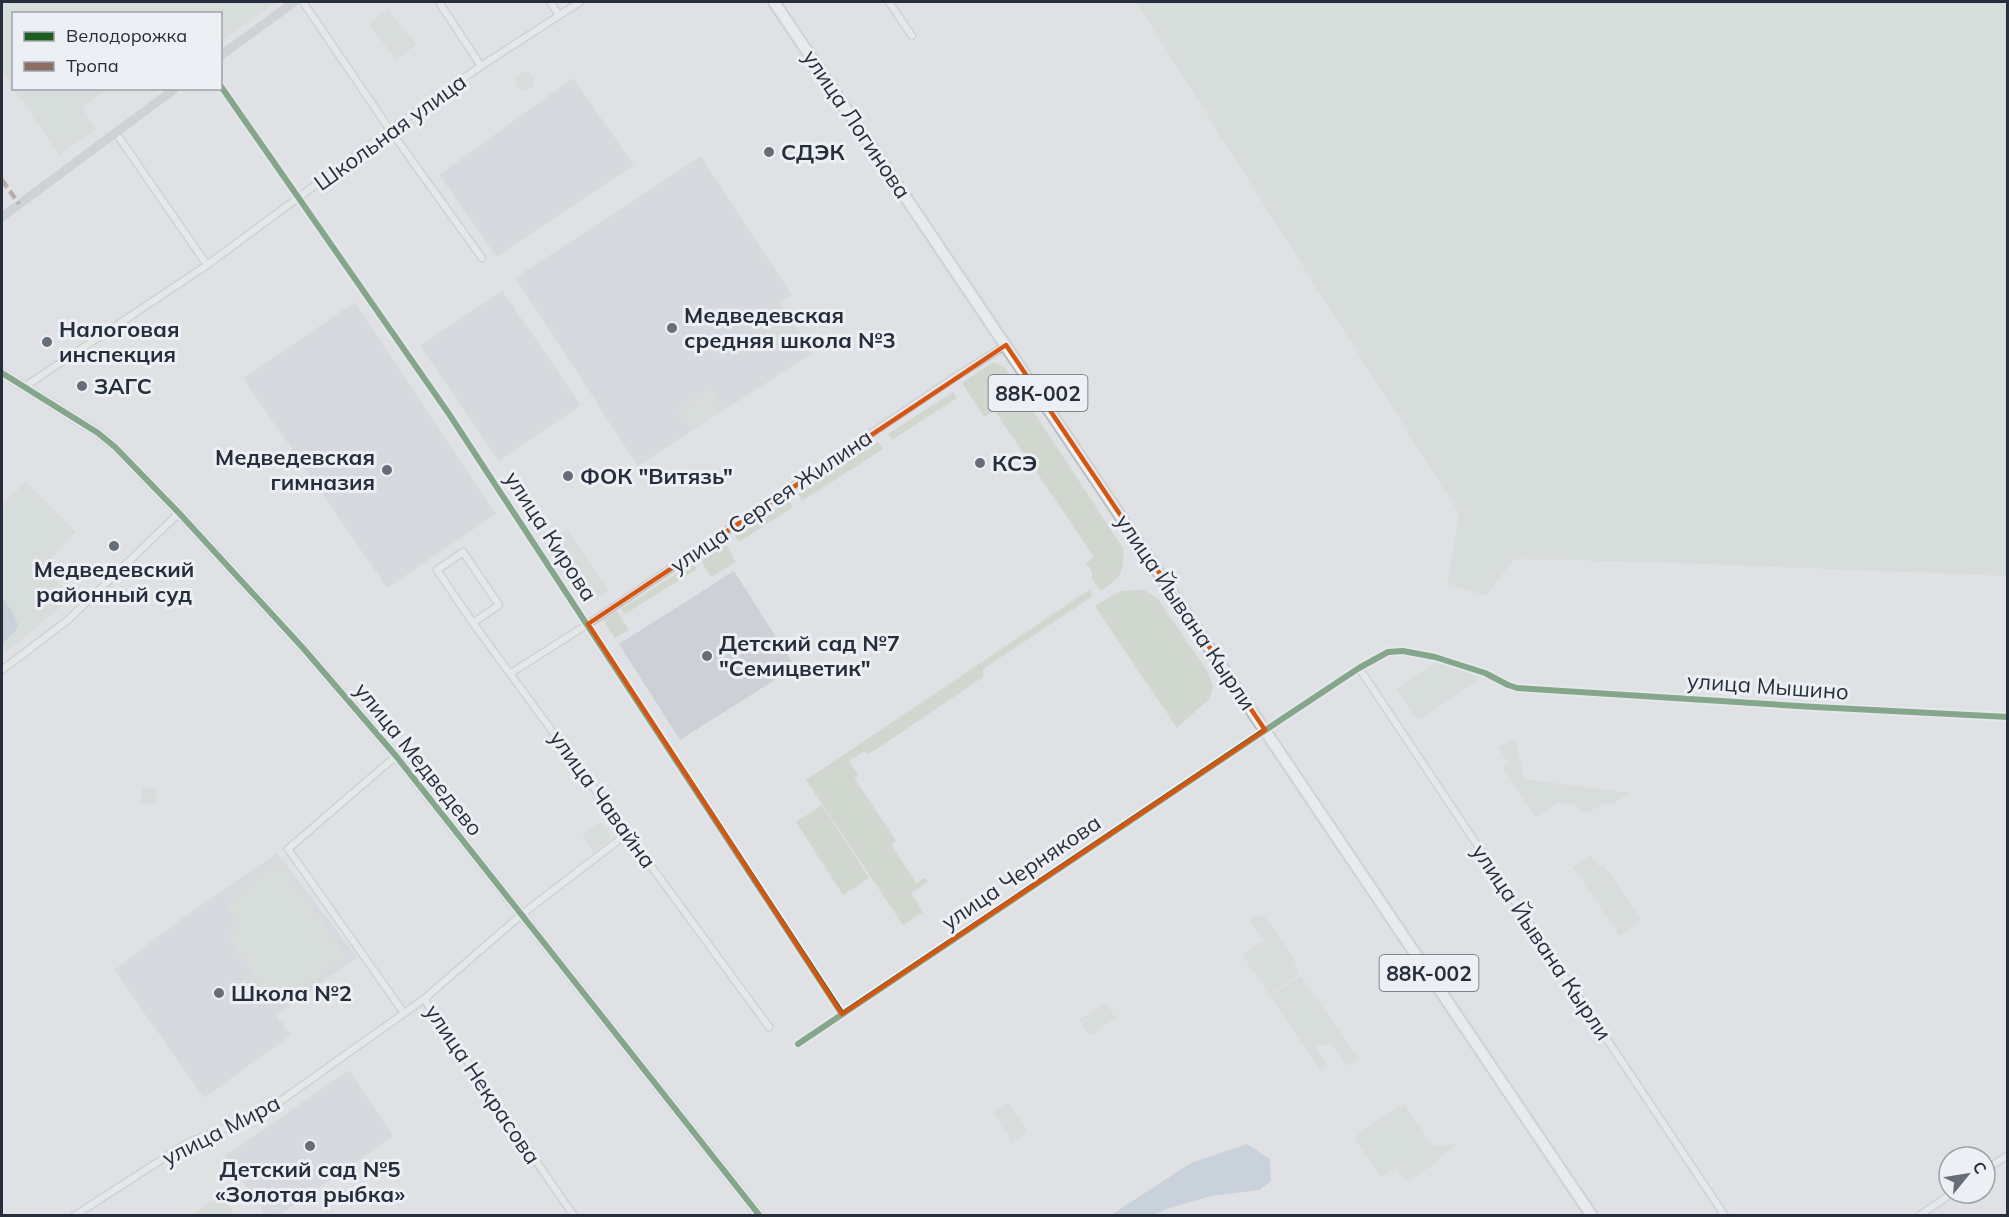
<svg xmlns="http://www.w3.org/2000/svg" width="2009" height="1217" font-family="Mulish,sans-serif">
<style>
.built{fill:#cdd0d7}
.green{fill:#cfd7cf}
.water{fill:#afbdce}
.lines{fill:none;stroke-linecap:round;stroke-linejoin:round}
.minor-casing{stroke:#bdbfc2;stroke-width:9}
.tertiary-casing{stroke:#bdbfc2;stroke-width:11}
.primary-casing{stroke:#bbbec1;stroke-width:14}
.minor{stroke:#eeeff0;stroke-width:6}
.tertiary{stroke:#eeeff0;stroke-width:8}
.secondary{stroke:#bdbfc3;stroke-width:9}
.primary{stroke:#f3f4f4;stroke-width:10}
.quiet{stroke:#8d6e63;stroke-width:4.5;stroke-dasharray:9 4.5;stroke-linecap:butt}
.cycleway-casing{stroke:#eceff4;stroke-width:10}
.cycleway{stroke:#1b5e20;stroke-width:6}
.marked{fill:none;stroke:#d55511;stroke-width:4.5;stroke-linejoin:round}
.poi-dot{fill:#676d76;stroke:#eceff4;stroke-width:2}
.labels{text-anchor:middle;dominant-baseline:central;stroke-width:6;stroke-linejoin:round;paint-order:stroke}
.shield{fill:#eceff4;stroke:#626872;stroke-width:1.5}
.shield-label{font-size:21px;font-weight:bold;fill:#272e3b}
.street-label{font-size:22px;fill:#272e3b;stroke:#eceff4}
.poi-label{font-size:22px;font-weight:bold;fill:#272e3b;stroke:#eceff4;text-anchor:start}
</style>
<rect width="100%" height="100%" fill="#dfe1e4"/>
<path class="built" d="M573,78l61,87 -137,92 -58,-82z
M701,156l91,139 -12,8 32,50 -174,113 -123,-188z
M502,290l79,115 -82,56 -79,-115z
M355,302l141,212 -109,74 -144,-210z
M734,571l61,96 -115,73 -61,-96z
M277,853l80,104 -81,58 15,20 -87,63 -90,-128 66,-50z
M349,1070l45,66 -115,79h-13l-41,-59z"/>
<path class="green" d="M2,2h274l-54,38 -1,-3 -1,-23h-206l-1,74 -11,-18z
M1136,2h871v574l-356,-14 -137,-3 -29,37 -38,-13 12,-70z
M388,9l28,36 -20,15 -27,-36z
M516 81a9 9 0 1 1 18 0a9 9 0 1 1-18 0Z
M14,89v-1l95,1 -27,18 14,22 -37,26z
M776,313l17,25 -17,12 -17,-26z
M993,362l11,5 119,181c1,27 -2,28 -22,43l-9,-12v-7l-6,-9 8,-6 -99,-146 -11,6 -22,-34z
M711,388l13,22 -32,20 -14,-22z
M953,392l4,6 -65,42 -4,-6z
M878,442l5,7 -81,52 -4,-7z
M26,482l50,50 -33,35 29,31 -70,57v-150z
M789,501l4,6 -54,35 -4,-6z
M567,529l41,62 -23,15 -41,-62z
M725,543l11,19 -25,15 -11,-18z
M693,563l4,6 -72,45 -4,-5z
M1089,590l4,6 -110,73v8l-114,77 -5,-3 -15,10 9,14 -4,3 42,63 -5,4 25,38 9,-5 3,3 -17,12 12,19 -20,13 -97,-145z
M1144,590l13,8 50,73 6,15 -3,12 -33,30 -82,-122 25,-15z
M617,611l12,19 -14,8 -12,-18z
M1437,661l38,12 3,4 -5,6 -55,37 -21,-31z
M1515,737l9,42 106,14 -19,12 -6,-3 -17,11 -15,-8 -15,-3 -22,15 -33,-50 6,-4 -11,-15z
M142,788l15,2 -2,14 -14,-1z
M822,805l47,73 -26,17 -47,-73z
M601,822l11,16 -19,14 -11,-16z
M1591,855l8,12 5,-2 38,56 -23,15 -46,-69z
M281,861l67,97 -72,49 -49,-71 13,-10 -12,-18c4,-20 36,-36 53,-47z
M1263,914l34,50 -3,2 6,8 -31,21 -27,-40 22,-15 -14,-20 7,-5 2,2z
M1301,976l57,83 -11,7 -15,-22 -17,2 13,20 -7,5 -37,-55 12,-10 -13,9 -13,-19z
M1105,1002l11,16 -26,18 -11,-16z
M1008,1103l19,28 -15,11 -19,-29z
M1404,1103l29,43 25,-2 -16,10 -5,8 -28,19 -4,-1 -9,-13 -15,10 -26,-37 3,-6z
M221,1196l14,19h-43z"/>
<path class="water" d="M2,598l11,15 5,12 -2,5 -14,14z
M1247,1144l23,15 1,22 -12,9 -48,6 -45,13 -12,6h-43l80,-52z"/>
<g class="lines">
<defs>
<path id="minor" d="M303,2l87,128 92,128
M439,2l42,64
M550,2l9,13
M889,2l23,34
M220,85l229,329 393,600
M116,133l91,132
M24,387l183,-122 183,-135 91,-64 99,-64
M473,623l26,-18 -36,-53 -26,18 36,53 296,404
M1359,668l366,548
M2,670l66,-50 111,-107
M511,673l77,-49 367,-247 51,-32
M396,756l-108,93 116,164
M424,999l150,217
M798,1044l481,-323 80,-53 29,-16 15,-1 32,6 50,16 23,12 9,3 298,19 193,10
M1985,1170l23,-15
M74,1216l115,-74 68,-26 15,-9 152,-108 97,-84 107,-82
M1919,1216l33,-23"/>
<path id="tertiary" d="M2,373l96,60 17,14 64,66 124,135 93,108 364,460"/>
<path id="primary" d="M774,2l818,1214"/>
</defs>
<use href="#minor" class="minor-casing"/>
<use href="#tertiary" class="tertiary-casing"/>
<use href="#primary" class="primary-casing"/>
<use href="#minor" class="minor"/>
<use href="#tertiary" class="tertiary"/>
<path class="secondary" d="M220,56l74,-54
M2,217l174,-129"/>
<use href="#primary" class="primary"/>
<path class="quiet" d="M2,180l17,24"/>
<defs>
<path id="cycleway" d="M220,85l229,329 393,600
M2,373l96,60 17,14 64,66 124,135 93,108 364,460
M798,1044l481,-323 80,-53 29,-16 15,-1 32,6 50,16 23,12 9,3 298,19 193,10"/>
</defs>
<use href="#cycleway" class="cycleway-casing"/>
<use href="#cycleway" class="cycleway"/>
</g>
<path d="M0 0H2009V1217H0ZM1006,345l259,385 -423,284 -254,-390z" fill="#dfe1e4" fill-opacity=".55" fill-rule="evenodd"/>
<path class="marked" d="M1006,345l259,385 -423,284 -254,-390z"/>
<g class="poi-dot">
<circle cx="769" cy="152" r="6"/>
<circle cx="672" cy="328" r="6"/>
<circle cx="47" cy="342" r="6"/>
<circle cx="82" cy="386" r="6"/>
<circle cx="980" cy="463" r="6"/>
<circle cx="387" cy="470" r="6"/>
<circle cx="568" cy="476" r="6"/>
<circle cx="114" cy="546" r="6"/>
<circle cx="707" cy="656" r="6"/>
<circle cx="219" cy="993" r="6"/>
<circle cx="310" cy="1146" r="6"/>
</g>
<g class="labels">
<g class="shield">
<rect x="988.5" y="375" width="99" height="36" rx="4.5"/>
<rect x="1379.5" y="955" width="99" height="36" rx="4.5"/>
</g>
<g class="shield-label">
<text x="1038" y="393">88К-002</text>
<text x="1429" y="973">88К-002</text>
</g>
<g class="street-label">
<text transform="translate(857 124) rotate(56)">улица Логинова</text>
<text transform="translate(390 132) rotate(-36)">Школьная улица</text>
<text transform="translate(771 501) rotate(-34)">улица Сергея Жилина</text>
<text transform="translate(551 536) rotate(57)">улица Кирова</text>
<text transform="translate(1186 612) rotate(56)">улица Йывана Кырли</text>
<text transform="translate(1768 686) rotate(4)">улица Мышино</text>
<text transform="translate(419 759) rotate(51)">улица Медведево</text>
<text transform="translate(603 799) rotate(54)">улица Чавайна</text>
<text transform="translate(1021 872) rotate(-34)">улица Чернякова</text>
<text transform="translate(1542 942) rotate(56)">улица Йывана Кырли</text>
<text transform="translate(483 1084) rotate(56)">улица Некрасова</text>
<text transform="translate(221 1130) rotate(-27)">улица Мира</text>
</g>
<g class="poi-label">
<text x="781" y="152">СДЭК</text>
<text x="684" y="315">Медведевская<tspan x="684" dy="25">средняя школа №3</tspan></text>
<text x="59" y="329">Налоговая<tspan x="59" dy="25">инспекция</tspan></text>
<text x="94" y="386">ЗАГС</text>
<text x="375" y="457" text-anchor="end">Медведевская<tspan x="375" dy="25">гимназия</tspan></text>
<text x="992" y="463">КСЭ</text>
<text x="580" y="476">ФОК "Витязь"</text>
<text x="114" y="569" text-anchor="middle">Медведевский<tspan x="114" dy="25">районный суд</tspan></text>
<text x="719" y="643">Детский сад №7<tspan x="719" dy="25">"Семицветик"</tspan></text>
<text x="231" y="993">Школа №2</text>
<text x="310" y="1169" text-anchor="middle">Детский сад №5<tspan x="310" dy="25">«Золотая рыбка»</tspan></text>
</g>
</g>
<rect width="2009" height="1217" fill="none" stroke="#272e3b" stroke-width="6"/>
<rect x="12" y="12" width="210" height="78" fill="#eceff4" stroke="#9da2aa" stroke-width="1.5"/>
<rect x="24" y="32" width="30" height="9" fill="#1b5e20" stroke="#9da2aa" stroke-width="1.5"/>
<text x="66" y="42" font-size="18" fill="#272e3b">Велодорожка</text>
<rect x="24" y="62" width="30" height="9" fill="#8d6e63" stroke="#9da2aa" stroke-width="1.5"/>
<text x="66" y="72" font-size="18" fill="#272e3b">Тропа</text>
<g transform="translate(1967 1175) rotate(60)"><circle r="28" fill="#eceff4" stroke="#9da2aa" stroke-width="1.5"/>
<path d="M0-4.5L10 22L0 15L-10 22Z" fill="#676d76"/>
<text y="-9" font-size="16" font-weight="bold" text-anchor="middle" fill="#272e3b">С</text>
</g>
</svg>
